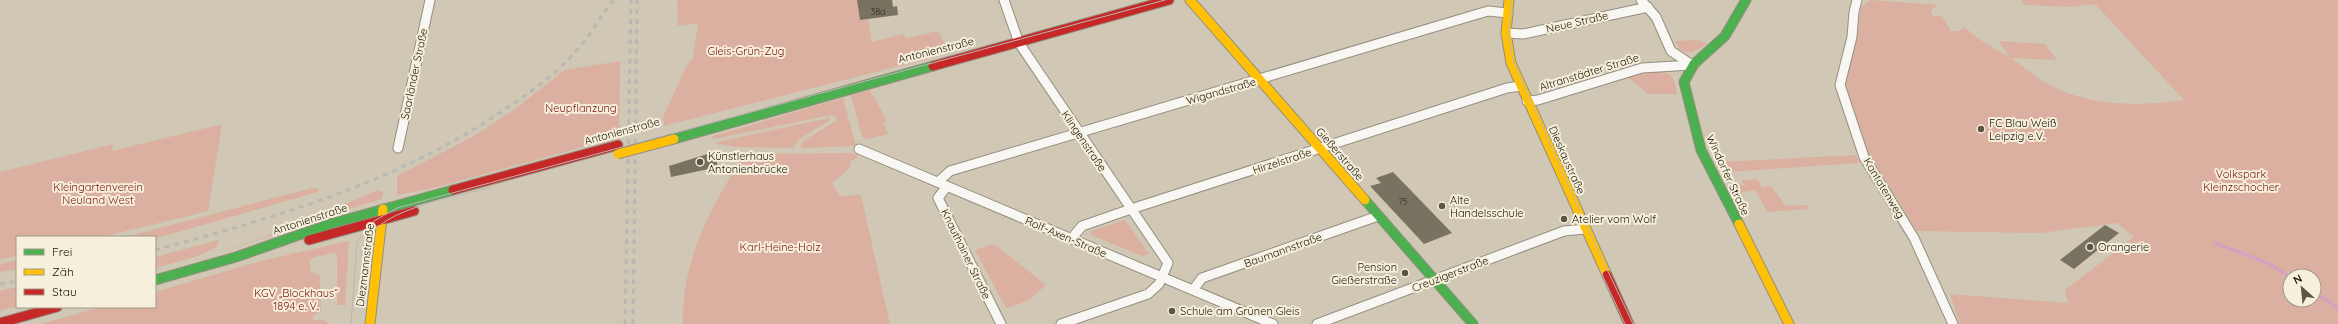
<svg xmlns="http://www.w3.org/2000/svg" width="2338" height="324" font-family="Quicksand,sans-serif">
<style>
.green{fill:#dbb0a0;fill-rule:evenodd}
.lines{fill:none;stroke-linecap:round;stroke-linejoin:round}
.stream{stroke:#d2a2c4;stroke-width:3}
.building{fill:#797260}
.street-casing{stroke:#958e7f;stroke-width:11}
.fast-casing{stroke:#958e7f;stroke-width:11}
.slow-casing{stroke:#958e7f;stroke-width:11}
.jam-casing{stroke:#958e7f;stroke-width:11}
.street{stroke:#f8f7f4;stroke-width:9}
.fast{stroke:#4caf50;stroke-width:9}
.slow{stroke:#ffc107;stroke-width:9}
.jam{stroke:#c62828;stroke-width:9}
.tram{stroke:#bab8b3;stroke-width:1}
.rail{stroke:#bab8b3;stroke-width:3;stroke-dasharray:5 5;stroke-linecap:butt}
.slow-bridge-casing{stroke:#958e7f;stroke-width:11;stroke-linecap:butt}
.slow-bridge{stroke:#ffc107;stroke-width:9}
.poi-dot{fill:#5b5545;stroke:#f6efdc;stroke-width:1.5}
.labels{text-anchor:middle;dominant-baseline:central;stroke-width:4;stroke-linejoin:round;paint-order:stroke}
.number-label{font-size:9px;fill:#332e1f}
.street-label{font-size:11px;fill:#1c1709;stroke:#f6efdc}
.park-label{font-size:11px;fill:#7c1509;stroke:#f6efdc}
.poi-label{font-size:11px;fill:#1c1709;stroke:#f6efdc;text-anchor:start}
</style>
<rect width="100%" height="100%" fill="#d0c8b4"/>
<path class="green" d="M677,0h180l3,20 8,-1 4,23 31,-8 4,4 31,-7 12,22 -286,73 -1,-9 23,-50 7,-9 5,-35 -20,3z
M1871,0l66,5 -6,6 1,5h10l9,15h9l4,-4 18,14 27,16 -10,-16 46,3 12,16 -46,-2c10,7 19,15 30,22 41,26 95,27 143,20l-89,-96 -23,3 -47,-2 -4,-5h317v324h-378l-10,-30 118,9 -3,-13 69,-53 -17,-14 -76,10 -124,-2 -49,-79 -23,-68 6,-33 6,-13 4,-31zM2290,276h24v24h-24z
M1698,40l9,4c-9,6 -17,12 -27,6l-5,-9z
M620,61l-1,76 -186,51 -36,7v-19l77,-40 41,-27 50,-39z
M1653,71c18,0 22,5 24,23h-29l-20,-17z
M870,90l17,31 -4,2 5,11 -21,5 -5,-3 -11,-41z
M843,98l13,48 -56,2 3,-7 33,-20 1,-3 -6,-3 -117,24 -4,-2z
M829,118l1,2 -30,19 -7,9 -55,-1 -22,-3 1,-2z
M222,124l-14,87 -106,26h-85v19l-17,3v-87l113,-28 -1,7z
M851,153l7,2 -1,3 -7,4v6l-18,15 8,13 21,-1 29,129h-207c-2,-61 26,-113 57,-163l1,-7z
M1856,155l4,8 -133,9 -5,-10z
M1757,179l5,8 9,-1 15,20 21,-1 2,4 -42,3 -12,-22 -16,3 -4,-9 9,1 -2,-5z
M312,188l6,1v3l-150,43 -13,3 -30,-1z
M379,190l4,2 -1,7c-54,15 -104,37 -157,51l29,-9z
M1125,220l24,34 -7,2 -51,-21v-4z
M219,240l-2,7 -22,10 -40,11v-11z
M349,241l-4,64h-8v-48l-2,-4 -20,4 -5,3 1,11 9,5 1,34 -8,7v4l10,-2 6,5h-288l60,-17h54v-15l110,-32z
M994,244l52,41 -18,16 -22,7 -31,-58z
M17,260v9l-17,3v-8z
M17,287v19l-17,5v-20z"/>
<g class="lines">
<path class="stream" d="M2215,243l55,21 20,13
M2314,292l24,16"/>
</g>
<path class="building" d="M857,0h35l1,7 4,-1 1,9 -38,5z
M714,152l4,15 -47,10 -2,-11z
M1393,172l59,61 -28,11 -54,-58 11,-3 -5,-5z
M2105,225l14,8 -45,36 -14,-9z"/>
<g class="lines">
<defs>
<path id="street" d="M1004,0l15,43 149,220 -9,21 -11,10 -87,30
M1641,0l15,17 15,34 21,14
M1857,0l-3,12 -2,25 -12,48 24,72 50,81 39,86
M1506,33l17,1 125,-27
M1527,101l11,-1 104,-32 50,-3
M398,148l32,-148
M859,149l414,175
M938,182l12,-11 538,-160 20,2
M947,186l-9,12 63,126
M1071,239l11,-13 49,-17 376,-121 14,-2
M1193,290l9,-12 176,-62
M1317,324l247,-93 21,-2"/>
<path id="fast" d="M674,139l259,-73
M1365,200l108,124
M1739,224l-38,-74 -17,-68 10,-18 31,-28 21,-36
M155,280l81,-23 94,-33 123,-34"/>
<path id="slow" d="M1190,0l175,200
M1509,0l-3,33 5,30 96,212
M1739,224l50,100
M370,324l13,-115"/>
<path id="jam" d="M933,66l236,-66
M453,190l165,-45
M309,240l105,-29
M1607,275l22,49
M0,323l57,-16"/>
</defs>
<use href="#street" class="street-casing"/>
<use href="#fast" class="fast-casing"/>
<use href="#slow" class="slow-casing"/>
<use href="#jam" class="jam-casing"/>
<use href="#street" class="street"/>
<use href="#fast" class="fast"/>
<use href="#slow" class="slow"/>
<use href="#jam" class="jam"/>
<path class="tram" d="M1512,0l-4,36 6,27 72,162 47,99
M361,256c1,-5 2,-10 5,-15 15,-32 91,-45 123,-53
M1600,270l25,54
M351,324l6,-82 17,-21 23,-13 768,-208"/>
<path class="rail" d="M155,250c120,-32 242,-68 346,-138 27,-18 56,-38 77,-63 13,-15 23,-33 35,-49
M0,284l17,-3
M625,324l6,-324
M633,324l4,-324"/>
<defs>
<path id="slow-bridge" d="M618,154l56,-15"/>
</defs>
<use href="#slow-bridge" class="slow-bridge-casing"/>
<use href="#slow-bridge" class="slow-bridge"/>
</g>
<g class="poi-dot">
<circle cx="1981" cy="129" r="4"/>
<circle cx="700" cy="162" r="4"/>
<circle cx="1442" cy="206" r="4"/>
<circle cx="1564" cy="219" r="4"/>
<circle cx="2090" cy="247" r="4"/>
<circle cx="1405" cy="273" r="4"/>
<circle cx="1172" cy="311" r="4"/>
</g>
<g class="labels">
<g class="number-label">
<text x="878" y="11">38a</text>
<text x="1403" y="201">75</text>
</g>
<g class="street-label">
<text transform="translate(1577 22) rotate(-13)">Neue Straße</text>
<text transform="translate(936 50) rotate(-14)">Antonienstraße</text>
<text transform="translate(1589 72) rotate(-17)">Altranstädter Straße</text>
<text transform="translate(414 74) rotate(-78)">Saarländer Straße</text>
<text transform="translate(1221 91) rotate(-16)">Wigandstraße</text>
<text transform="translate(622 131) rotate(-15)">Antonienstraße</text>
<text transform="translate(1084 141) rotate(56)">Klingenstraße</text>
<text transform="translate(1340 154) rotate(49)">Gießerstraße</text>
<text transform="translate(1567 160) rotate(66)">Dieskaustraße</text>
<text transform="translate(1282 161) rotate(-18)">Hirzelstraße</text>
<text transform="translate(1728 175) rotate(65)">Windorfer Straße</text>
<text transform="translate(1884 188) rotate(59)">Kantatenweg</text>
<text transform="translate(310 219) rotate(-18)">Antonienstraße</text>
<text transform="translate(1066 237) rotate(23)">Rolf-Axen-Straße</text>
<text transform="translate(1283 250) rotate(-20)">Baumannstraße</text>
<text transform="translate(966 254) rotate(64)">Knauthainer Straße</text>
<text transform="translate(365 265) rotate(-83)">Diezmannstraße</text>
<text transform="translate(1450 274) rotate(-21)">Creuzigerstraße</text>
</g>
<g class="park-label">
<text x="746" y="51">Gleis-Grün-Zug</text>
<text x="581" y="108">Neupflanzung</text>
<text x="2241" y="174">Volkspark<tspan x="2241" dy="13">Kleinzschocher</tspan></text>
<text x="98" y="187">Kleingartenverein<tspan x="98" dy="13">Neuland West</tspan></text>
<text x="780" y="247">Karl-Heine-Holz</text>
<text x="296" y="293">KGV „Blockhaus“<tspan x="296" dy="13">1894 e. V.</tspan></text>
</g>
<g class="poi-label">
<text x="1989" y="123">FC Blau Weiß<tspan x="1989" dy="13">Leipzig e.V.</tspan></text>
<text x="708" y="156">Künstlerhaus<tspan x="708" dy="13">Antonienbrücke</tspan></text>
<text x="1450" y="200">Alte<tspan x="1450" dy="13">Handelsschule</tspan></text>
<text x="1572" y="219">Atelier vom Wolf</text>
<text x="2098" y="247">Orangerie</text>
<text x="1397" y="267" text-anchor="end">Pension<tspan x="1397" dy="13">Gießerstraße</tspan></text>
<text x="1180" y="311">Schule am Grünen Gleis</text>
</g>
</g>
<rect x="16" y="236" width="140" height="72" fill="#f6efdc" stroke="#9f9988"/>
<rect x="24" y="249" width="20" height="6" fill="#4caf50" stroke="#9f9988"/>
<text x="52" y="256" font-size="12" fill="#1c1709">Frei</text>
<rect x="24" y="269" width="20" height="6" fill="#ffc107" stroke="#9f9988"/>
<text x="52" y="276" font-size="12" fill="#1c1709">Zäh</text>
<rect x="24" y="289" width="20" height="6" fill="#c62828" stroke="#9f9988"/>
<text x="52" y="296" font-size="12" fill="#1c1709">Stau</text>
<g transform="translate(2302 288) rotate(333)"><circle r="19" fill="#f6efdc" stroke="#9f9988"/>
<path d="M0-3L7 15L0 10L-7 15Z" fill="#5b5545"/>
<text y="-6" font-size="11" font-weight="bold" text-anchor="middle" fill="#1c1709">N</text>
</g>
</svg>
